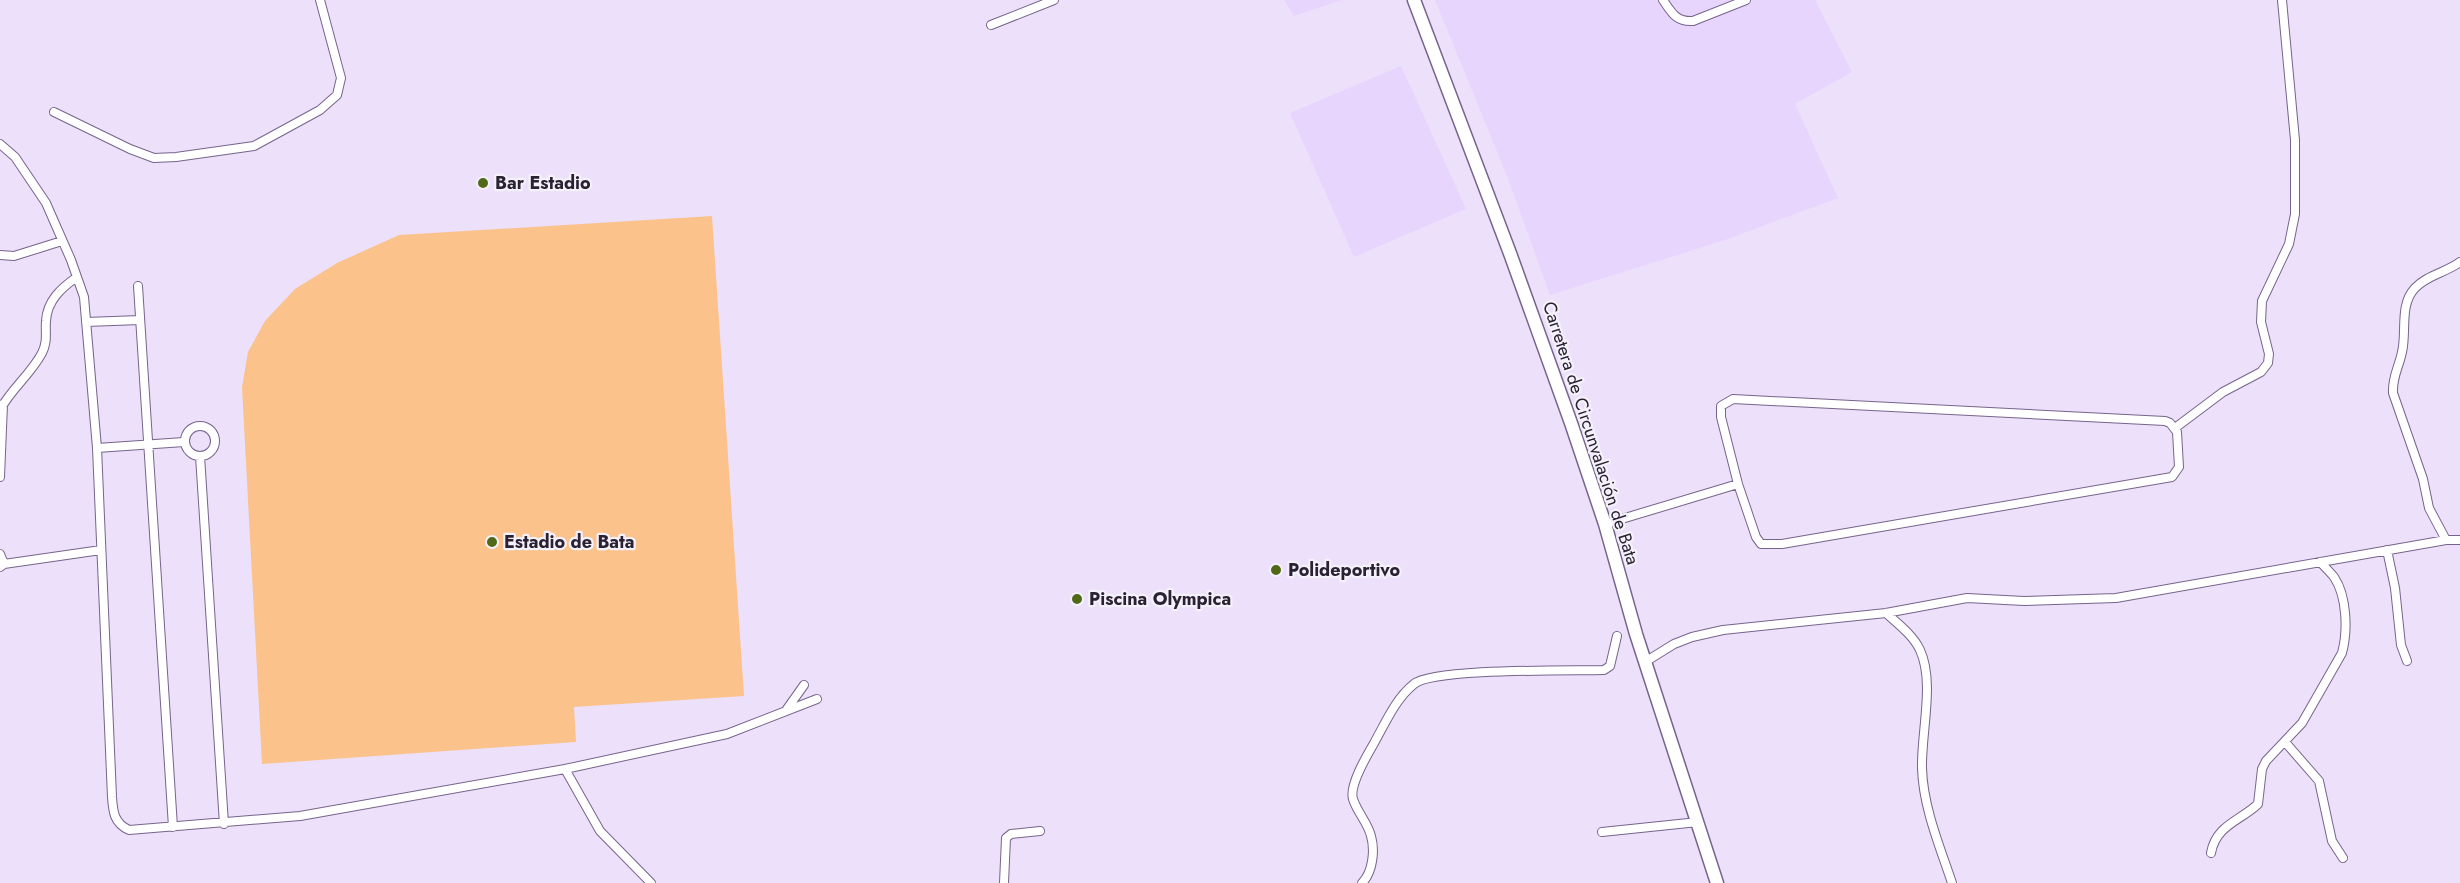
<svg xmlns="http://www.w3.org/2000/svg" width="2460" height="883" font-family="Jost,sans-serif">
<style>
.built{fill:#e7d5fe}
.green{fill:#fbc28b}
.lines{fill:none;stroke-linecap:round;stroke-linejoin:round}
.street-casing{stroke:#76648c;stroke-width:10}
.primary-casing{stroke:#76648c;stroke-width:15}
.street{stroke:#fff;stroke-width:8}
.primary{stroke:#fff;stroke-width:12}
.poi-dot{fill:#506919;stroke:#f5f1fa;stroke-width:2}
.labels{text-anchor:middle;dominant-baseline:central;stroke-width:4.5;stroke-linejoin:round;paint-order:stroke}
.poi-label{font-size:18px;font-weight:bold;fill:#2a2233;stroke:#f5f1fa;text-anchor:start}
.street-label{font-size:18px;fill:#2a2233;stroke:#f5f1fa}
</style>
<rect width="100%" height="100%" fill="#ece0fb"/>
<path class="built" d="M1284,0h58l-48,16z
M1435,0h380l37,72 -57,32 43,94 -113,42 -175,55 -43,-119z
M1401,66l65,143 -112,48 -64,-144z"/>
<path class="green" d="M712,216l32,480 -170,11 2,35 -314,22 -20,-377 6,-35 17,-31 30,-32 42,-26 62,-28z"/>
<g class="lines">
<defs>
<path id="street" d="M1663,0c9,13 13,22 30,21l53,-21
M991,25l63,-25
M54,112l76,37 24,9 22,-1 78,-11 66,-36 17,-15 4,-17 -21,-78
M0,144l15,13 31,46 25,57 13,37 13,151 15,349c1,15 2,26 17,33l171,-14 265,-47 162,-35 90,-35
M0,255l14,1 48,-15
M138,286l35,541
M86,322l54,-2
M1733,399l432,22 5,2 7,9 2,35 -7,10 -390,67h-21l-5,-7 -18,-53 -17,-67v-11z
M0,410c11,-21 31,-36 42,-57 6,-12 3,-20 4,-32 1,-20 15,-33 31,-44
M185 441a15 15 0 1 1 30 0a15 15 0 1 1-30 0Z
M2175,428l48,-36 38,-20 7,-9 1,-9 -8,-32 1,-21 27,-57 6,-30v-74l-13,-140
M97,448l87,-6
M200,456l24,368
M0,477l3,-73
M1605,524l133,-40
M2446,540l-17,-32 -6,-29 -30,-86c-1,-16 6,-26 9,-41 5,-21 -3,-47 13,-64 12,-13 32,-16 45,-26
M2387,550l8,38 6,57 6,16
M0,554l4,10
M0,567l4,-3 97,-14
M1886,613c12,11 27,22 34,37 15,32 1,83 2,118 1,39 18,79 30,115
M1645,662l29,-18 18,-7 31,-7 163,-17 81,-15 57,3 92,-3 330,-58h14
M787,709l17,-24
M2285,742l34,39 13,60 11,17
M565,769l35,62 51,52
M1602,832l96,-10
M2211,853c5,-28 29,-32 47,-49l4,-35 4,-8 36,-38 40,-70c6,-22 5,-57 -8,-76 -4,-5 -9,-10 -14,-15
M1004,883l2,-45 5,-4 29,-3
M1362,883c11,-11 13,-33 9,-47 -3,-13 -14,-24 -18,-37 -4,-13 13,-42 20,-54 12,-21 22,-46 41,-61 20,-16 157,-13 190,-14l6,-4 7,-30"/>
<path id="primary" d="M1414,0l97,256 60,167 34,101 31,110 81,249"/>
</defs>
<use href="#street" class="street-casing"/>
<use href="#primary" class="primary-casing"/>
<use href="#street" class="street"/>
<use href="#primary" class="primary"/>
</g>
<g class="poi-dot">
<circle cx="483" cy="183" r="6"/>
<circle cx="492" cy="542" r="6"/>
<circle cx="1276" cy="570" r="6"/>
<circle cx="1077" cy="599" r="6"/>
</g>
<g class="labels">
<g class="poi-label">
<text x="495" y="183">Bar Estadio</text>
<text x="504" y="542">Estadio de Bata</text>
<text x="1288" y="570">Polideportivo</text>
<text x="1089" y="599">Piscina Olympica</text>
</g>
<g class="street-label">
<text transform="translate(1591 433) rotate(72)">Carretera de Circunvalación de Bata</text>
</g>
</g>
</svg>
